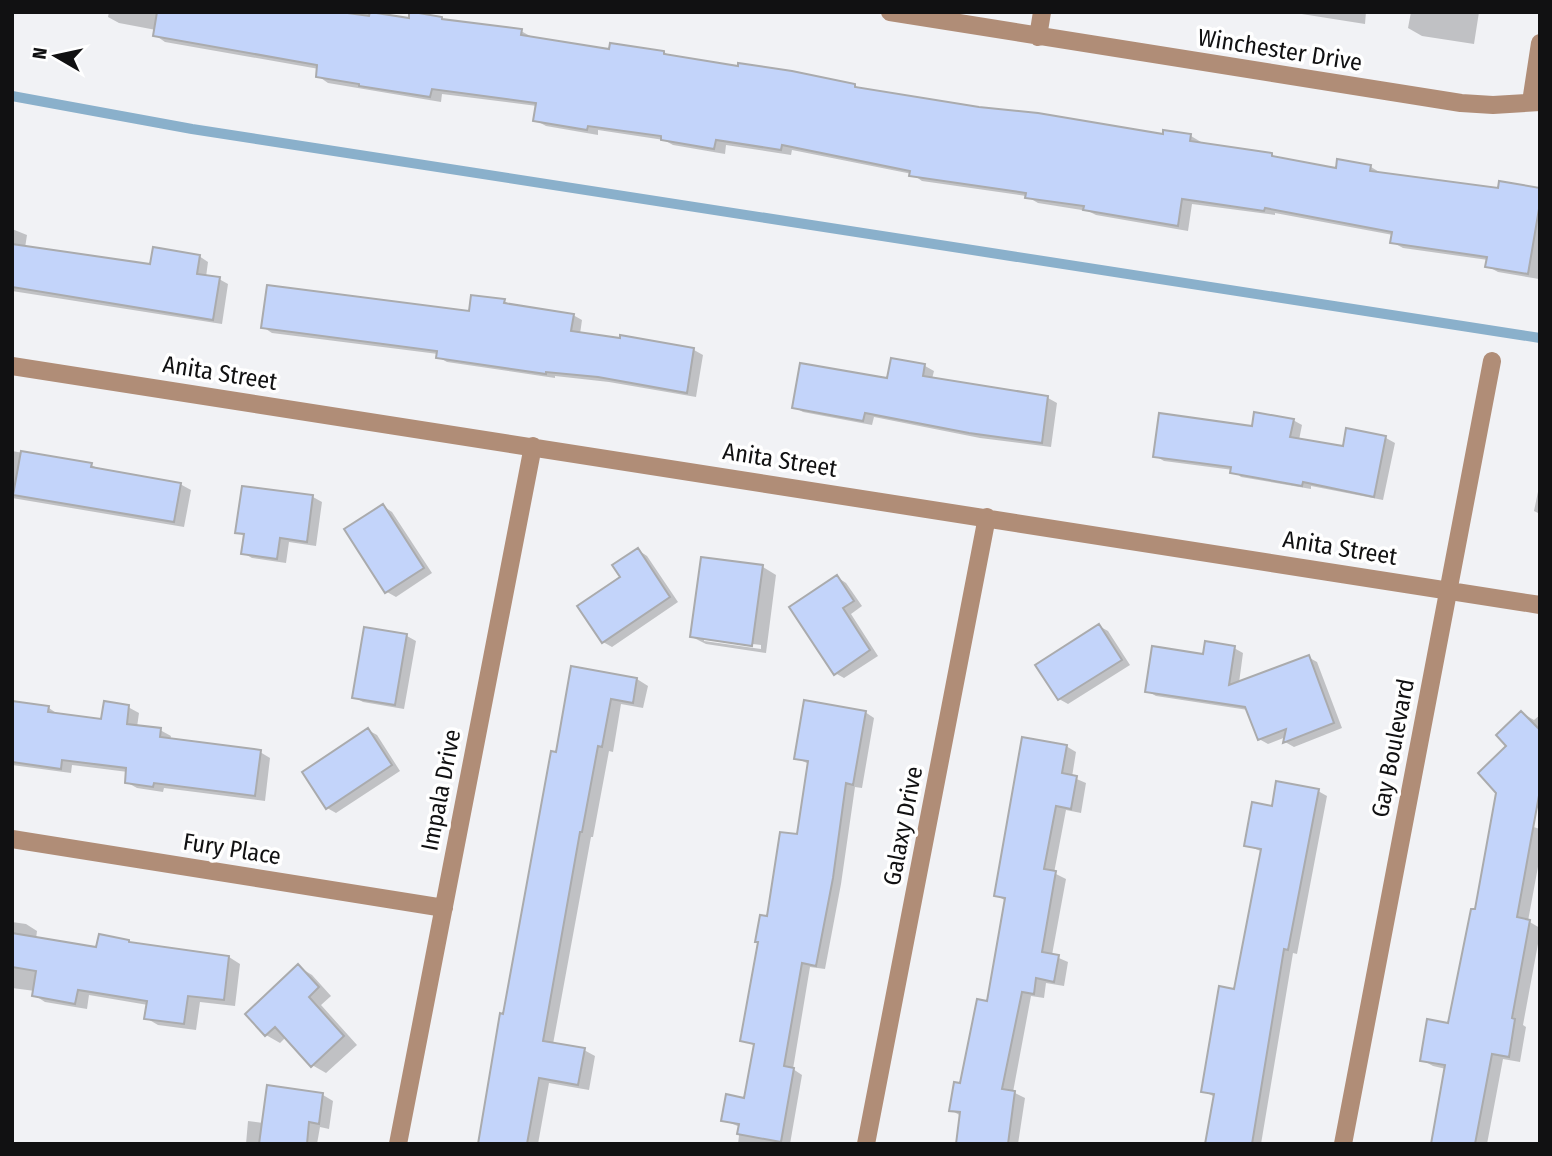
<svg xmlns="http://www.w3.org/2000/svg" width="1552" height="1156" font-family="'Fira Sans Condensed',sans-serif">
  <rect width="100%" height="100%" fill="#f1f2f5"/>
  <path fill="#0003" fill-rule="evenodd" d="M109,12H358L410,20L442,18L447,21L521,31L532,37L611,51L664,52L671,57L854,85L862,90L1164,136H1191L1201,142V144L1272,155L1279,159L1337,170L1371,167L1381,173L1500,190L1540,189L1539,279L1498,272L1487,266L1488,260L1403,248L1392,242L1393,235L1275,213V215L1192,204L1188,231L1096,215L1088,211L1038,203L1026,196L922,181L912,174L792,150L791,155L726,145L725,154L673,145L664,140L598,130V135L546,126L535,120L537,106L442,94L441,102L328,83L318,76L319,69L165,42L155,35L156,30L119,23L108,17Z
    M1289,12H1366L1365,24Z
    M1411,12H1479L1474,44L1422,36L1408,28Z
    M12,229L27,235L25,248L152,266L199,256L208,262L206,277L219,279L228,284L222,324L12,291Z
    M504,301L515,307L573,315L582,320L580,334L621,340L622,337L694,350L703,355L696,397L609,382L555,376V378L447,362L438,357V354L272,333L263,327L470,313Z
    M925,366L934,371L932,379L1048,398L1057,403L1051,447L980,438L874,417L872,425L803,412L794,407L889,380Z
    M1293,420L1302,425L1299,440L1344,448L1386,438L1395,443L1383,500L1311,486V489L1241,477L1233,470L1164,461L1155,456L1253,428Z
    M12,451L91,465L102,470L180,484L191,490L184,527L12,498Z
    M1540,482V514L1534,511Z
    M313,497L322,502L316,546L289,542L286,563L252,558L243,553L245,536L237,532Z
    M383,506L392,512L432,573L396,597L387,592Z
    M638,550L647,556L678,602L612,647L603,642L623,577Z
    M763,567L776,575L766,653L706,644L692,637ZM704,638L761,645V649L704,641Z
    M837,577L846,583L862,606L851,614L878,656L844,678L835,673Z
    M1099,626L1108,631L1130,665L1068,704L1059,699Z
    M365,629L407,636L416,641L404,709L363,702L354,697Z
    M1234,648L1243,653L1239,683L1308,657L1317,662L1342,728L1294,747L1285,742L1286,737L1268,744L1259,739L1248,710L1156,696L1147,691L1204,656Z
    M573,668L637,679L648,686L643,708L621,704L613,752L609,751L593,837H591L553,1044L584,1050L595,1056L589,1090L549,1083L538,1144H479Z
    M12,703L49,708L59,715L103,720L128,707L139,713L137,727L160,730L171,736L170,740L260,752L270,758L265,801L164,788L163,792L137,788L126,782L128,772L72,765L71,773L12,765Z
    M865,712L874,718L862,788L855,787L841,884L825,969L810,967L793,1069L802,1075L790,1144H738L740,1127L723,1120L746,1100L756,1046L742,1040L769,918L799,836L809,764L796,758Z
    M1522,713L1534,720L1540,715V806L1521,823L1540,829V856L1528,921L1540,928V933L1523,1025L1526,1027L1520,1062L1503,1059L1487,1144H1433L1446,1069L1433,1066L1422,1060L1449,1025L1476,911L1509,746Z
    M368,730L377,735L400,771L336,813L327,808Z
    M1066,746L1076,752L1072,777L1086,783L1081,813L1066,810L1054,873L1066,879L1052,955L1068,962L1064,986L1046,983L1044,998L1031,996L1013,1092L1025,1098L1018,1144H957L961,1116L951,1110L988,1003L1006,901L996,895Z
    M1318,791L1327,796L1297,954L1293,953L1261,1144H1207L1215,1097L1203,1091L1235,991L1263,852L1246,845L1273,808Z
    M12,922L26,924L37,931L36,939L98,949L129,941L135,945L229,957L240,964L235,1006L200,1002L196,1030L158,1025L146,1018L148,1005L89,995L87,1009L45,1002L34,995L35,991L12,988Z
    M299,967L312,975L331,996L321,1005L357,1045L326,1073L312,1065L286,1037L280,1043L266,1035Z
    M323,1095L333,1101L329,1129L320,1127L317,1144H246L248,1121L263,1123Z"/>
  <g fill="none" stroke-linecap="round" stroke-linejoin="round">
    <path stroke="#8ab0cb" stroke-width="10" d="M12,96L192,129L1540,338"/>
  </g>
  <path fill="#c3d4fa" stroke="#aaabad" stroke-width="2" d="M157,12H340L369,16L370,12L409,18V12H413L442,17V19L522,29L521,35L609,49L610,43L664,51V54L738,66V63L792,71L855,84V87L979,107L1038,113L1163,134V130L1191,134L1190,141L1272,153V156L1336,168L1337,159L1371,165L1370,171L1498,188L1499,181L1540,188V203L1528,274L1485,267L1487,257L1390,243L1392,232L1265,208L1264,211L1182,199L1178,226L1083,210L1084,206L1025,198L1026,193L909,176L910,171L782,145L781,150L716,140L714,149L661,140V136L588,126L587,130L533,121L536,103L432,89L430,97L359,86V84L316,77L317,65L153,36Z
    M12,244L150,264L153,247L200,255L197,274L220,277L213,320L12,287Z
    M267,285L469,311L471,295L505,299L504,303L574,314L571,331L620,338V335L694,348L687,393L598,377L546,372V374L436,358L437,351L261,328Z
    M891,358L925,364L923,376L1048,396L1042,443L969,433L865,413L863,421L792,408L800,363L887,378Z
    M1254,412L1294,419L1290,437L1343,446L1346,428L1386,436L1374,497L1303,482L1302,486L1230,473L1231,467L1153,457L1159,413L1252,426Z
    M21,451L92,463L91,467L181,483L174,522L13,495Z
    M242,486L313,495L307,542L280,538L277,559L241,554L244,534L235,533Z
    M383,504L424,568L385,593L344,529Z
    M638,548L670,597L602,643L577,606L620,577L612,565Z
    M701,557L763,565L752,646L690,637Z
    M837,575L854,601L843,608L870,650L834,675L789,607Z
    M1099,624L1122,660L1058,700L1035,665Z
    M364,627L407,634L395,705L352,698Z
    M1205,641L1235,646L1229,685L1309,655L1334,723L1283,743L1286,729L1258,740L1245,707L1145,692L1152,646L1203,654Z
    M571,666L637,678L633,703L611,699L602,747L598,746L582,832H580L543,1041L585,1048L578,1085L539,1078L527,1144H478L500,1013L503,1014L551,751L556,752Z
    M804,700L866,711L853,785L846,783L833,878L816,966L802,963L784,1066L794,1068L781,1142L737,1134L739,1124L721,1121L726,1094L744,1098L754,1044L740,1041L758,942H755L760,915L767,916L780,832L797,834L808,761L794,759Z
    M12,701L49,706L48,712L101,719L104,701L129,705L127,724L161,728L160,737L261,750L255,796L154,783L153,787L125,783L126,768L62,760L61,769L12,762Z
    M1521,711L1540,730V790L1517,917L1530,920L1512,1018L1515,1019L1509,1057L1492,1054L1475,1144H1431L1445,1065L1420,1061L1427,1019L1448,1023L1471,909H1475L1496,793L1478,773L1506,746L1496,735Z
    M368,728L392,765L326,809L302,772Z
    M1022,737L1067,745L1062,773L1077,776L1071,809L1056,806L1044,869L1056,871L1042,952L1059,955L1054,982L1036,978L1034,994L1022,992L1002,1089L1015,1091L1008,1144H956L960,1112L949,1111L954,1082L960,1083L977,999L987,1001L1005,898L994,896Z
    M1276,781L1319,789L1288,950L1284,949L1252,1144H1205L1214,1094L1201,1092L1219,986L1234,989L1261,849L1244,846L1252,802L1272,806Z
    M12,933L96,947L99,934L129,940V942L229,956L224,1000L188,996L184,1024L144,1019L147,1001L78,990L75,1004L32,996L36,971L12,967Z
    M298,964L319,987L309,997L344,1036L311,1067L275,1027L265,1036L245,1014Z
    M267,1085L323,1093L319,1124L309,1122L307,1144H259Z"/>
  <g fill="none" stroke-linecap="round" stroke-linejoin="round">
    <path stroke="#b08d77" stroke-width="18" d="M890,12L1461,103L1493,105L1540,102
      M1038,37L1042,12
      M1531,102L1540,43
      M12,366L1540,605
      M12,839L444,908
      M398,1144L533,446
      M866,1144L987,517
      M1343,1144L1492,361"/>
  </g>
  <g text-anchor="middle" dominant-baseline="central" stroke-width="7" stroke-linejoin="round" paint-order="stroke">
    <g font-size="24" fill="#111112" stroke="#fff">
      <text transform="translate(1280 50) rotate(9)">Winchester Drive</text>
      <text transform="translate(220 373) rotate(9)">Anita Street</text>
      <text transform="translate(780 460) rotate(9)">Anita Street</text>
      <text transform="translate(1340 548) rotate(9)">Anita Street</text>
      <text transform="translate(1393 748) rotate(-79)">Gay Boulevard</text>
      <text transform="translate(441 790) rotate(-79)">Impala Drive</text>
      <text transform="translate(903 826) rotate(-79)">Galaxy Drive</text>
      <text transform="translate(232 849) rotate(9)">Fury Place</text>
    </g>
  </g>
  <rect width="1552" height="1156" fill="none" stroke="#111112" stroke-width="28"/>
  <g transform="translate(56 56) rotate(279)" stroke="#ffffff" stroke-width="5" paint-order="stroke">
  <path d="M0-5L12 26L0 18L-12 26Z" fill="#111112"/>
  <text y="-10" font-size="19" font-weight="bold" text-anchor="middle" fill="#111112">N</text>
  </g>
</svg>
